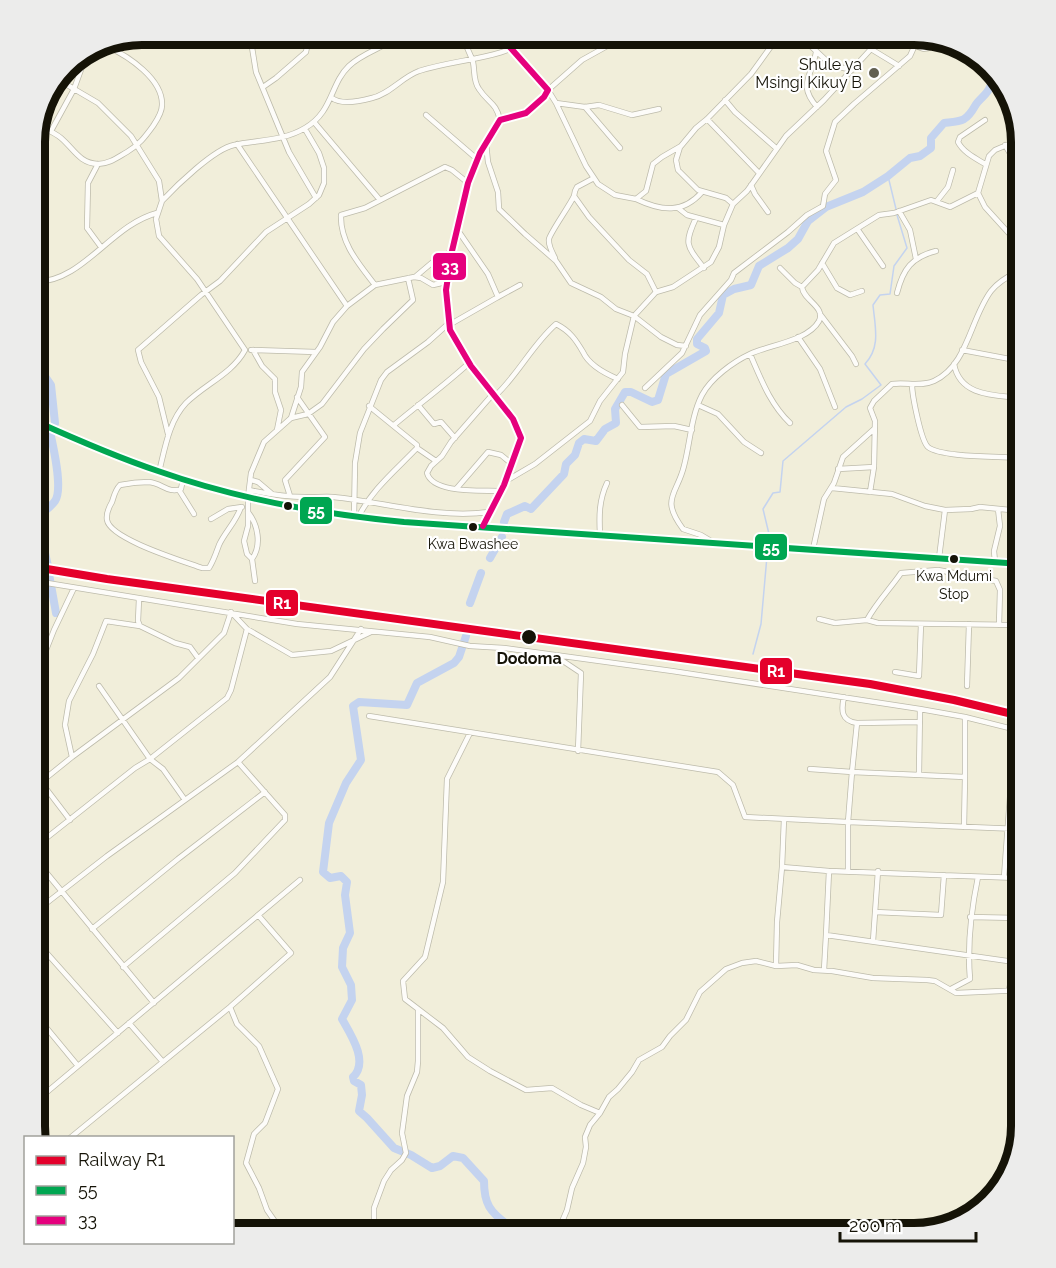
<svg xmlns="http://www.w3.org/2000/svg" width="1056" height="1268" font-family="Raleway,sans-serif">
  <rect width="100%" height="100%" fill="#f1eeda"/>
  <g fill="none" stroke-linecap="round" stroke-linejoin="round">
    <path stroke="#c4d3ef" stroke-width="1.5" d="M888,176L896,209
      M769,534L763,509L773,493L780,492L783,461L846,407L862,399L881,385L865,364C881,347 875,327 873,305L880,295L890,294L894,266L907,248L897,215
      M753,654L761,624L767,556"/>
    <path stroke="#c4d3ef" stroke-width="8" d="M35,362L51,385L55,423
      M504,522L507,514L525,506L531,509L564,474L566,464L575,455L579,443L584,439L596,441L605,429L616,423L615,409L625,392H631L652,402L658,400L666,374L706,351L705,348L697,344V339L719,313L723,295L734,289L751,285L759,266L788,248L798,239L808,221L826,207L863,192L888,176L910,158L920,156L931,148V138L944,123C961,121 966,122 975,106C979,99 987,95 990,87C993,83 992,79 995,74
      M490,558L502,537
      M48,566L38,523C39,512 49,510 55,501C63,489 54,451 51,436
      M49,574L56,613
      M470,603L481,573
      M466,636L459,657L454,663L417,683L407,705L359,702L353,706L361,760L346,783L329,823L323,872L330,878L341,876L347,882L345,895L350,933L343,948L342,967L351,985L352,1000L342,1019C351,1035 369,1062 353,1077L354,1081L361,1085L362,1095L359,1111L367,1118L394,1148L411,1155L432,1168L440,1166L453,1156L463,1158L484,1181C484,1204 490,1212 508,1225"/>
    <g stroke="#bdbbab" stroke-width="6">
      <path id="minor" d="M250,35L256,72L289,152L316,198
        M464,35C464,45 470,52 473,62C475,71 473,81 479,89C488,103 496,102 500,120
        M627,35L582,60L548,90L556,103L586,166L598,184L615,195L636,199L646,191L653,164L662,157L681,146L696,128L707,119L751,74L772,45L786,35
        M799,35L831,65L852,70
        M856,35L871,49L899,66
        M906,35C919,51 925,53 942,41
        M816,52C812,77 797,84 817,107
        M57,79L98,103L131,136L159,181L162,201L156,219L159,236L197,279L245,350C232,374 205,384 186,403C169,421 165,448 159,472
        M263,87L276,78L306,52L307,47L299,35
        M332,98C341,105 361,101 372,98C390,94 402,77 419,71C460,58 502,60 537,35
        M725,100L735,112L776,148
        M556,103L585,107L599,105L632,115L659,109
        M585,107L620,148
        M426,115L477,159
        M707,119L759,173
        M314,122L380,200
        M37,125C45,129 54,132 61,138C74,149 79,163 98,164C109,164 118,157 127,152C139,145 145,137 153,126C157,120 162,113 162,105C163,79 128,56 108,47
        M51,131L74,89L86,56
        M1021,139L995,150L989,156L978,193L985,207L1015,240L1021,255
        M486,143L488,162L498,192L499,209L525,234L556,261L571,283L601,297L616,309L634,316L661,337L677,345L686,346
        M237,144L347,306
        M1005,145L1021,172
        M680,147L676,160L678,170L698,190L726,198L733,204
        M98,164L88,183L87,228L101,247
        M985,164C975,158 963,152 958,142L960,137L985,120
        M594,178L577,187L575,191L574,196L589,217L629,260L647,274L656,292
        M751,185L755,194L768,212
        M636,199C661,211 683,214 702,192
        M162,201C176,186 214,149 234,145C257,140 284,141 305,128C333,112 330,84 349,66C364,52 384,48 400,35
        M937,201L948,187L953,170
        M678,208L687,215L724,225
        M899,211L910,230L916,259
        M696,218C684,244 686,245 704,268
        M858,230L883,266
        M35,242L40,240L43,234L35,217
        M555,258C552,252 548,245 549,239C550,233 570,205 574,196
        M822,263L837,288L850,295L862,291
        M780,268L795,283L802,287
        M415,277L434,261L452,251
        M35,282C83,282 111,225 157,213
        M375,285C359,264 340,243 341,215L365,208L445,167L452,170L468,183
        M897,293C903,269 912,257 936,251
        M498,297L520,285
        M820,314L852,356L856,364
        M449,325L498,297L488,274L459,232
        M798,337L820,369L835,407
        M251,350L316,352
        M253,350L262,366L275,379V392L281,410L277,430
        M962,350L1021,361
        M750,354C761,379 770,404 790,423
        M954,364C960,397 995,395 1021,398
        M912,384C912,395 921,441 928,447C942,458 1002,456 1021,458
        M645,388L682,353L700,315L731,280L734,273L788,232L807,215L823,206L825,194L836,180L826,151L835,122L854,104L910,56L915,45
        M493,394L451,442L442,456L431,466L427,473C433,494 481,490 500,491
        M495,396C518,375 532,345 556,324C570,331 576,340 583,352C589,365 606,374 618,379
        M418,405L434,424L441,422L455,438
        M622,405L640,427L674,426L692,430
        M698,405L718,414L744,442L761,453
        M291,418L308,414L322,404L364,349L383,329L413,300L408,278
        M394,425C419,404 445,385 469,363
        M168,434L159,397L141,362L138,350L201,295L220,281L266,232L309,204L319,195L324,183V168L319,153L305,129
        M417,448L436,461
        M1020,458L1021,445
        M838,469L874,467
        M183,479L181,489C168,494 162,483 149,482C140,482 130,483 120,485C115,490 114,496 112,502C109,507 106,514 107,520C110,539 183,561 202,568H209C214,560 216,553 219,545C225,532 236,522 241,507
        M251,480L258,482L271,493
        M506,481L535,464L590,421L600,401L623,372L625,354L634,316L656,292L673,287L711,262L719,247L724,225L733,204L747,191L786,136L824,100L871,49
        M457,488L488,452L501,455L512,464
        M832,488L892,494L925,506L945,510L971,509L980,507L1021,511
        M179,490L194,514
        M249,490C268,494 286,497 305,497C314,498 323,496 333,497C384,502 437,519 489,512
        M870,492L874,467L875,421L870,408L874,401L892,384C906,382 921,387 934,381C968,365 970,319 991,291C998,282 1010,275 1021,270
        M290,496L285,480L325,437L297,397
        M248,512C258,525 262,545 252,559
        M354,517L355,463L360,433L381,380L387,372L428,342L449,323
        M358,518C371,490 396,470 417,448V445L369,406
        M211,519L228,509L242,507
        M483,526L504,485L521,438L513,419L471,366L450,330L446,290L452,251L468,183L480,153L500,120L526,113L544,97L548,90L499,35
        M600,534C599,516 599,500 607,483
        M711,541L701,535L683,529C660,498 677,495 684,466C690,444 691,416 702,395C711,378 733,362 750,354C769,345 808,341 819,321C826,307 803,300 802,287L818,270L834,243L879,215L894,213L931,200L950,207L978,193
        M813,549L824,499L834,483L843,457L874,429
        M939,558L945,510
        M995,562L994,551L1000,526L998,509
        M35,581L297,624L430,637L470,646L504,648L672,671L920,709L965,717L1021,731
        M255,581L252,559L247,554L244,541L248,526V497L251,473L264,442L291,418L301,387L302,372L320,347L333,322L347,306L375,285L414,277L421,278L433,285L446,282
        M139,599L138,621L140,626L175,643L190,647L198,658
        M819,619L835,623L867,620
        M999,625L1000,590L996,581L938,570L901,573C890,589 876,603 867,620L878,623L1021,625
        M557,657L581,673L578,751
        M895,672L919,676L921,624
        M35,678L54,630L74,588
        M99,686L150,759L227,698L231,690L247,629
        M967,686L969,624
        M844,697C841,710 841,721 857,723
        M369,716L718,772L733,785L745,817L848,822V871
        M965,717V777L852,772L848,822L1021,829
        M470,733L447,779L443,882L425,957L403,981L405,999L443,1028L468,1057L490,1071L526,1090L552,1088L581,1105L600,1113
        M72,757L65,725L69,701L93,654L106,621L140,626
        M810,769L852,772L857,723L920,722
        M35,770L41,782L70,820
        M919,774L920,709
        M41,782L72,757L179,678L224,633L231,612L247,629L292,655L331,651L371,632
        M964,827L965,777
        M35,847L135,768L150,759L163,769L185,800
        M35,859L154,1003
        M782,867L784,819
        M1004,877L1015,730
        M1021,878L829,871L826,935L1021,963
        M35,912L107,856L238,762L330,677L361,629
        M875,912L941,915L944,875
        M970,917L1018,918L1015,962L1009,990
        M92,929L178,859L265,792
        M35,940L118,1033
        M873,941L878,871
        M776,966L777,922L782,867L829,871
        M123,967L235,873L285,820V815L238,762
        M824,970L826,935
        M951,989L970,979C967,944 971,911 978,877
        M230,1007L237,1024L259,1046L278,1089L265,1123L254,1134L246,1163L259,1188L267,1210L283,1233
        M35,1014L78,1066
        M129,1023L163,1062
        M35,1084L43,1095
        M35,1102L300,880
        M70,1138L230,1007L291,953L258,915
        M369,1233L374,1222V1208L384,1181L391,1170L402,1160L406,1153L402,1133L407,1096L417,1072L418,1061V1010
        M561,1233V1224L567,1210L572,1188L583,1163L586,1147L585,1137L590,1125L600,1113L609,1097L618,1089L632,1072L639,1060L662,1047L670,1036L686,1020L700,992L726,969L742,963L756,961L776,966L797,965L814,970L832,971L873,978L927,980L935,981L956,993L1021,990"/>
    </g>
    <g stroke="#b5b7b5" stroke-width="8">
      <path id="highway" d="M35,421C75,439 116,457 158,471C237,499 321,514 404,522L1021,564"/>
    </g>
    <use href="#minor" stroke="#fdfcf9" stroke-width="4.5"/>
    <use href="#highway" stroke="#e8ebef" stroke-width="7"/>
    <g stroke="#fff" stroke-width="10">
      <path id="bus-1" d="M35,421C75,439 116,457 158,471C237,499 321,514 404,522L1021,564"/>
    </g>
    <g stroke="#fff" stroke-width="10">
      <path id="bus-2" d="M483,526L504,485L521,438L513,419L471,366L450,330L446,290L452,251L468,183L480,153L500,120L526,113L544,97L548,90L499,35"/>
    </g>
    <use href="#bus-1" stroke="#00a651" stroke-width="6"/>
    <use href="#bus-2" stroke="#e5007d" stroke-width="6"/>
    <g stroke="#fff" stroke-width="12">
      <path id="rail-1" d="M35,567L107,579L870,684L954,700L1021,716"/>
    </g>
    <use href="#rail-1" stroke="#e4002b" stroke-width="8"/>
  </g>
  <circle fill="#626051" stroke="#fff" stroke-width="2" cx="874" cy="73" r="6"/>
  <g fill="#151307" stroke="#fff" stroke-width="2">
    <circle cx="288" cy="506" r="5"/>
    <circle cx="473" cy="527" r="5"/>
    <circle cx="954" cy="559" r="5"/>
    <circle cx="529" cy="637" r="8"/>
  </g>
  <g text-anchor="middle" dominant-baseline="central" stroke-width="4.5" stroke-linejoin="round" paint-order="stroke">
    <g font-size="14" fill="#151307" stroke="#fff">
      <text x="473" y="544">Kwa Bwashee</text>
      <text x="954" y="576">Kwa Mdumi<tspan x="954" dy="18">Stop</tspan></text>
    </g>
    <g font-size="16" fill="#151307" stroke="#fff" text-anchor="end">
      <text x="862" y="64">Shule ya<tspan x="862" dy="18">Msingi Kikuy B</tspan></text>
    </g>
    <g font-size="16" font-weight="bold" fill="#151307" stroke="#fff">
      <text x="529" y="658">Dodoma</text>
    </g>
  </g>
  <path d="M0 0H1056V1268H0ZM142 45H914A97 97 0 0 1 1011 142V1126A97 97 0 0 1 914 1223H142A97 97 0 0 1 45 1126V142A97 97 0 0 1 142 45Z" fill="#ececeb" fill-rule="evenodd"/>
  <path fill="none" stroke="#151307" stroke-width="8" d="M142 45H914A97 97 0 0 1 1011 142V1126A97 97 0 0 1 914 1223H142A97 97 0 0 1 45 1126V142A97 97 0 0 1 142 45Z"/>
  <g stroke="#fff" stroke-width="2">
    <rect x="432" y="252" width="35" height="29" rx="6" fill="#e5007d"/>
    <rect x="299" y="496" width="34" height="29" rx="6" fill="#00a651"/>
    <rect x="754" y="533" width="34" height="28" rx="6" fill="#00a651"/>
    <rect x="265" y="589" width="34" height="28" rx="6" fill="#e4002b"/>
    <rect x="759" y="657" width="34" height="28" rx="6" fill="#e4002b"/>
  </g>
  <g font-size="16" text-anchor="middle" font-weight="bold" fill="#fff">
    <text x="450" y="273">33</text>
    <text x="316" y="516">55</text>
    <text x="771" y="553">55</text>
    <text x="282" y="609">R1</text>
    <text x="776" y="677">R1</text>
  </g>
  <rect x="24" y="1136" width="210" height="108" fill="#ffffff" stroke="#a1a19c" stroke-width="1.5"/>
  <rect x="36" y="1156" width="30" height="9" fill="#e4002b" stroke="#a1a19c" stroke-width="1.5"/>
  <text x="78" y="1166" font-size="18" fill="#151307">Railway R1</text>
  <rect x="36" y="1186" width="30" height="9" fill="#00a651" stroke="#a1a19c" stroke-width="1.5"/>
  <text x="78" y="1196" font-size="18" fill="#151307">55</text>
  <rect x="36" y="1216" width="30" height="9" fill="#e5007d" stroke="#a1a19c" stroke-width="1.5"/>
  <text x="78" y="1226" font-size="18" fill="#151307">33</text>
  <path d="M840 1232v9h136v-9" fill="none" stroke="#151307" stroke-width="3"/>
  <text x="849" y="1232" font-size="18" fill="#151307" stroke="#ffffff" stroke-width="4.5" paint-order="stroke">200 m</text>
</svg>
